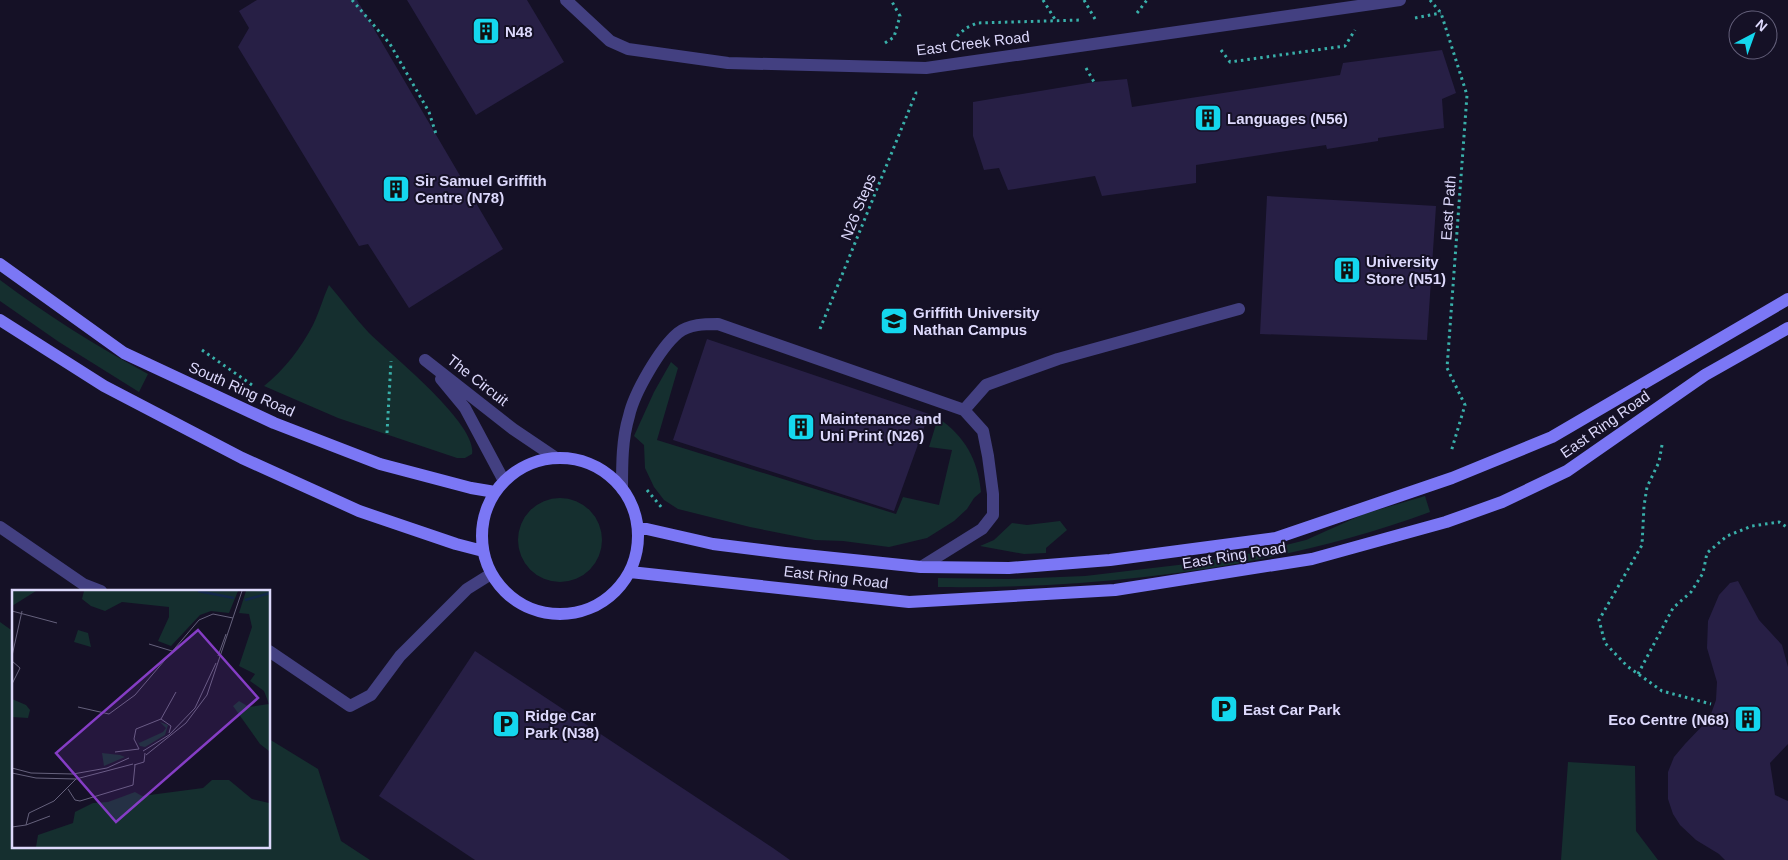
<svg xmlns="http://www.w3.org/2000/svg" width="1788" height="860" font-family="Helvetica,sans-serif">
  <rect width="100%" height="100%" fill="#151126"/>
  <path fill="#152f2f" d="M0,280C47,315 96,346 148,374L139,392L59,342L0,301Z
    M329,285C343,301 355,318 369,333C390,354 478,424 472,454L465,458H457L338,418L264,386C284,370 301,348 313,325C319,313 323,298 329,285Z
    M671,362L678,368L657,440L896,514L903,497L939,505L952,450L929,447L938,418C965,436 978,460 981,492L974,498L967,509L954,521L927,538L889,547L843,541L815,540L750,527L678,509L664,500L654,487L645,468L644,445L634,436L654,392Z
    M1425,496L1430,512C1274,569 1103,589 938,587V578L1008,579L1085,576L1195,563L1258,552L1306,540L1364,514Z
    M518 540a42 42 0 1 1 84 0a42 42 0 1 1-84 0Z
    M1060,521L1067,530L1046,548V553L1024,554L980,546L994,540L1012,523L1027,525Z
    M0,622L14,632V846H269V739L318,769L341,841L370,860H0Z
    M1568,762L1635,766L1636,831L1658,860H1561Z"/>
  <path fill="#271f45" d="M257,0H357L503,249L409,308L368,244L359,246L238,47L249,28L239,11Z
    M407,0H527L564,62L476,115Z
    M1442,50L1456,93L1442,99L1444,128L1378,138V141L1327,149L1326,145L1196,165V183L1102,196L1095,176L1008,190L999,168L984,170L973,136V102L1094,82L1127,79L1132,107L1340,75L1343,63Z
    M1267,196L1436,206L1427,340L1260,334Z
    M707,339L929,414L894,511L673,440Z
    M1738,581L1759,620L1782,645L1788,667V744L1770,763L1775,795L1788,801V860H1725L1719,854L1696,840L1680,825L1673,814L1668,799V772L1674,757L1685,744L1704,724L1711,714L1716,700L1717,682L1707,648L1708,621L1719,595L1730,583Z
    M475,651L773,848L790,860H475L379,796Z"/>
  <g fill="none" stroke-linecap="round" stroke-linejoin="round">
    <path stroke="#39b0aa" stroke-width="3" stroke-dasharray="2.5 4" stroke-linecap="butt" d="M352,0L390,44L429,112L436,134
      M1043,0L1056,21
      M1084,0L1095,19
      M1430,0L1441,13L1467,95L1447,368L1465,405L1451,452
      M1137,13L1147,0
      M1415,18L1441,13
      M957,36L966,28L977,23L1081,20
      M885,43L894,37L900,16L891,0
      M1221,50L1230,62L1345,46L1355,30
      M1086,68L1094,82
      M820,329L916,93H918
      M202,350L252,385
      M387,433L391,361
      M1662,445L1659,462L1647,487L1644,506L1642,545L1599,620L1605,643L1627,666L1662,691L1711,704
      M647,490L662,508
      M1638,674L1673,608L1691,592L1703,573L1707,553L1727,536L1752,526L1779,522L1788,528"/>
    <path stroke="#434081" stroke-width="12" d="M964,410L986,385L1058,359L1239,309
      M622,489C622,464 622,439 629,416C634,393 660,348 678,333C689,324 705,324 718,324L964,410L983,431L988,456L993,494V515L982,529L921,567
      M0,527L83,584L101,591
      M269,651L350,706L371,695L400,656L467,589L491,574"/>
    <path stroke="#434081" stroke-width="12" d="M566,0L610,41L628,49L728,63L926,68L1400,0
      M425,360L513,429L556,458
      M441,379L465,408L504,481"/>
    <path stroke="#7b77f5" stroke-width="12" d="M0,264L124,353L274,423L380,464L471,488L495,492
      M0,320L104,386L242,458L359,511L456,544L483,551
      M482 536a78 78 0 1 1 156 0a78 78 0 1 1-156 0Z
      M638,527L713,544L785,553L921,567L1009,568L1110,560L1276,538L1452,478L1552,437L1788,299
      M630,572L909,602L1115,590L1312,559L1446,522L1502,502L1567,471L1705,375L1788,328"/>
  </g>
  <defs>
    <g id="building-square" transform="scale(1.4375)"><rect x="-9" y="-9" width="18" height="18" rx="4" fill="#14d7ee" stroke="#151126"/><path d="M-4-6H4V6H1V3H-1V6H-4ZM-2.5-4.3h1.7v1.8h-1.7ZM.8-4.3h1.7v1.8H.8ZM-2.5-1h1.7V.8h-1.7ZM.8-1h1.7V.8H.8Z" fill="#111"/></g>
    <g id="university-square" transform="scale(1.4375)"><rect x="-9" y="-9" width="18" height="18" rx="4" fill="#14d7ee" stroke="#151126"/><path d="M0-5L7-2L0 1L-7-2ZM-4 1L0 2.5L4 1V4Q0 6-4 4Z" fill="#111"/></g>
    <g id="parking-square" transform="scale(1.4375)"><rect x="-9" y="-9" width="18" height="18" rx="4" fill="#14d7ee" stroke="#151126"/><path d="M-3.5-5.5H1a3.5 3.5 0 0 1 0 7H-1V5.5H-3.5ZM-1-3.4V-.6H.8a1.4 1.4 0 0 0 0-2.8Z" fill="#111"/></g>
  </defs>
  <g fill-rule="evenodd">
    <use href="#building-square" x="486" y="31"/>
    <use href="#building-square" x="1208" y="118"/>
    <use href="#building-square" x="396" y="189"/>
    <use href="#building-square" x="1347" y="270"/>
    <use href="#university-square" x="894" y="321"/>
    <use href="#building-square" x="801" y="427"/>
    <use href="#parking-square" x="1224" y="709"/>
    <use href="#building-square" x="1748" y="719"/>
    <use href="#parking-square" x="506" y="724"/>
  </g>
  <g text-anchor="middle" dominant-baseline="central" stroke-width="4" stroke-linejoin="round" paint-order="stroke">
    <g font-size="15" font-weight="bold" fill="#ddd9fc" stroke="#151126" text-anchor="start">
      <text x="505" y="31">N48</text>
      <text x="1227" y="118">Languages (N56)</text>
      <text x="415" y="180">Sir Samuel Griffith<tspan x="415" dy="17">Centre (N78)</tspan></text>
      <text x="1366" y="261">University<tspan x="1366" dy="17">Store (N51)</tspan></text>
      <text x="913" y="312">Griffith University<tspan x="913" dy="17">Nathan Campus</tspan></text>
      <text x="820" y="418">Maintenance and<tspan x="820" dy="17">Uni Print (N26)</tspan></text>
      <text x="1243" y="709">East Car Park</text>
      <text x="525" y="715">Ridge Car<tspan x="525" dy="17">Park (N38)</tspan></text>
      <text x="1729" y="719" text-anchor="end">Eco Centre (N68)</text>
    </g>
    <g font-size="15" fill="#ddd9fc" stroke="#151126">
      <text transform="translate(973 43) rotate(-7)">East Creek Road</text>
      <text transform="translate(858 207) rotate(-68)">N26 Steps</text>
      <text transform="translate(1448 208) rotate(-86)">East Path</text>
      <text transform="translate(478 380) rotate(38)">The Circuit</text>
      <text transform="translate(242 389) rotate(24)">South Ring Road</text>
      <text transform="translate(1605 424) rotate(-35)">East Ring Road</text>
      <text transform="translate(1234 555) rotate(-9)">East Ring Road</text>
      <text transform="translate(836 577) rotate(7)">East Ring Road</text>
    </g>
  </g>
  <g transform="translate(12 590)">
    <rect width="258" height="258" fill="#151126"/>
    <path d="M0,1H24L0,16ZM72,1H226L217,23L199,21L188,25L159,56L146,51L157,27V17L110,12L93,21L79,16L70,9ZM234,1H257V161L248,154L221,116L227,111L237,117L257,114L252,101L238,91L243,84L227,76L240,37L237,24L227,23ZM66,40L76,43L79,57L62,52ZM0,109L14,115L18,120L16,128L0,127ZM148,132L156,135L153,145L133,157L128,156L123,146L127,153L151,142L154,138ZM90,163L108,165L113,167L92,176ZM200,190H217L240,209L257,213V257H24L26,245L61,233L63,222L81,213L96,212L123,202L130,206L191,198Z" fill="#152f2f"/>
    <path fill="none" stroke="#122749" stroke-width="2.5" d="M186,1L222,8M233,10L258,3"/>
    <path fill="none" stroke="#65617c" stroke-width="1" d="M0,21L45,33M137,54L160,61M0,66L10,21M206,66L214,44M0,71L8,78L0,94M66,117L97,124L123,105L187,30L201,24L221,28M149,129L164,102M127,159L122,149L124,139L149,129L159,136L157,143M131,161L157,145L183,118L204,73M103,162L127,159M134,165L174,133L195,105L230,1M122,175L132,172L133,163M0,178L19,183L61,184L95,178L117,168M0,183L24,188L64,189L121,174M56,199L63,210L68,211L121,195L123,175M14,235L38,226M0,237L14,235L17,223L42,211L64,189"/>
    <path fill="#853dc5" fill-opacity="0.15" stroke="#853dc5" stroke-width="2.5" d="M186,40L246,108L104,232L44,163Z"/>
    <rect width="258" height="258" fill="none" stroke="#ddd9fc" stroke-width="2.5"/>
  </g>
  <g transform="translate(1753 35) rotate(41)"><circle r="24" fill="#151126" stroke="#65617c"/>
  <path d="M0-4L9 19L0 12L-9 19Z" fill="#14d7ee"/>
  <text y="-8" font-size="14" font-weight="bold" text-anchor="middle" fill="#ddd9fc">N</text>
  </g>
</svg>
